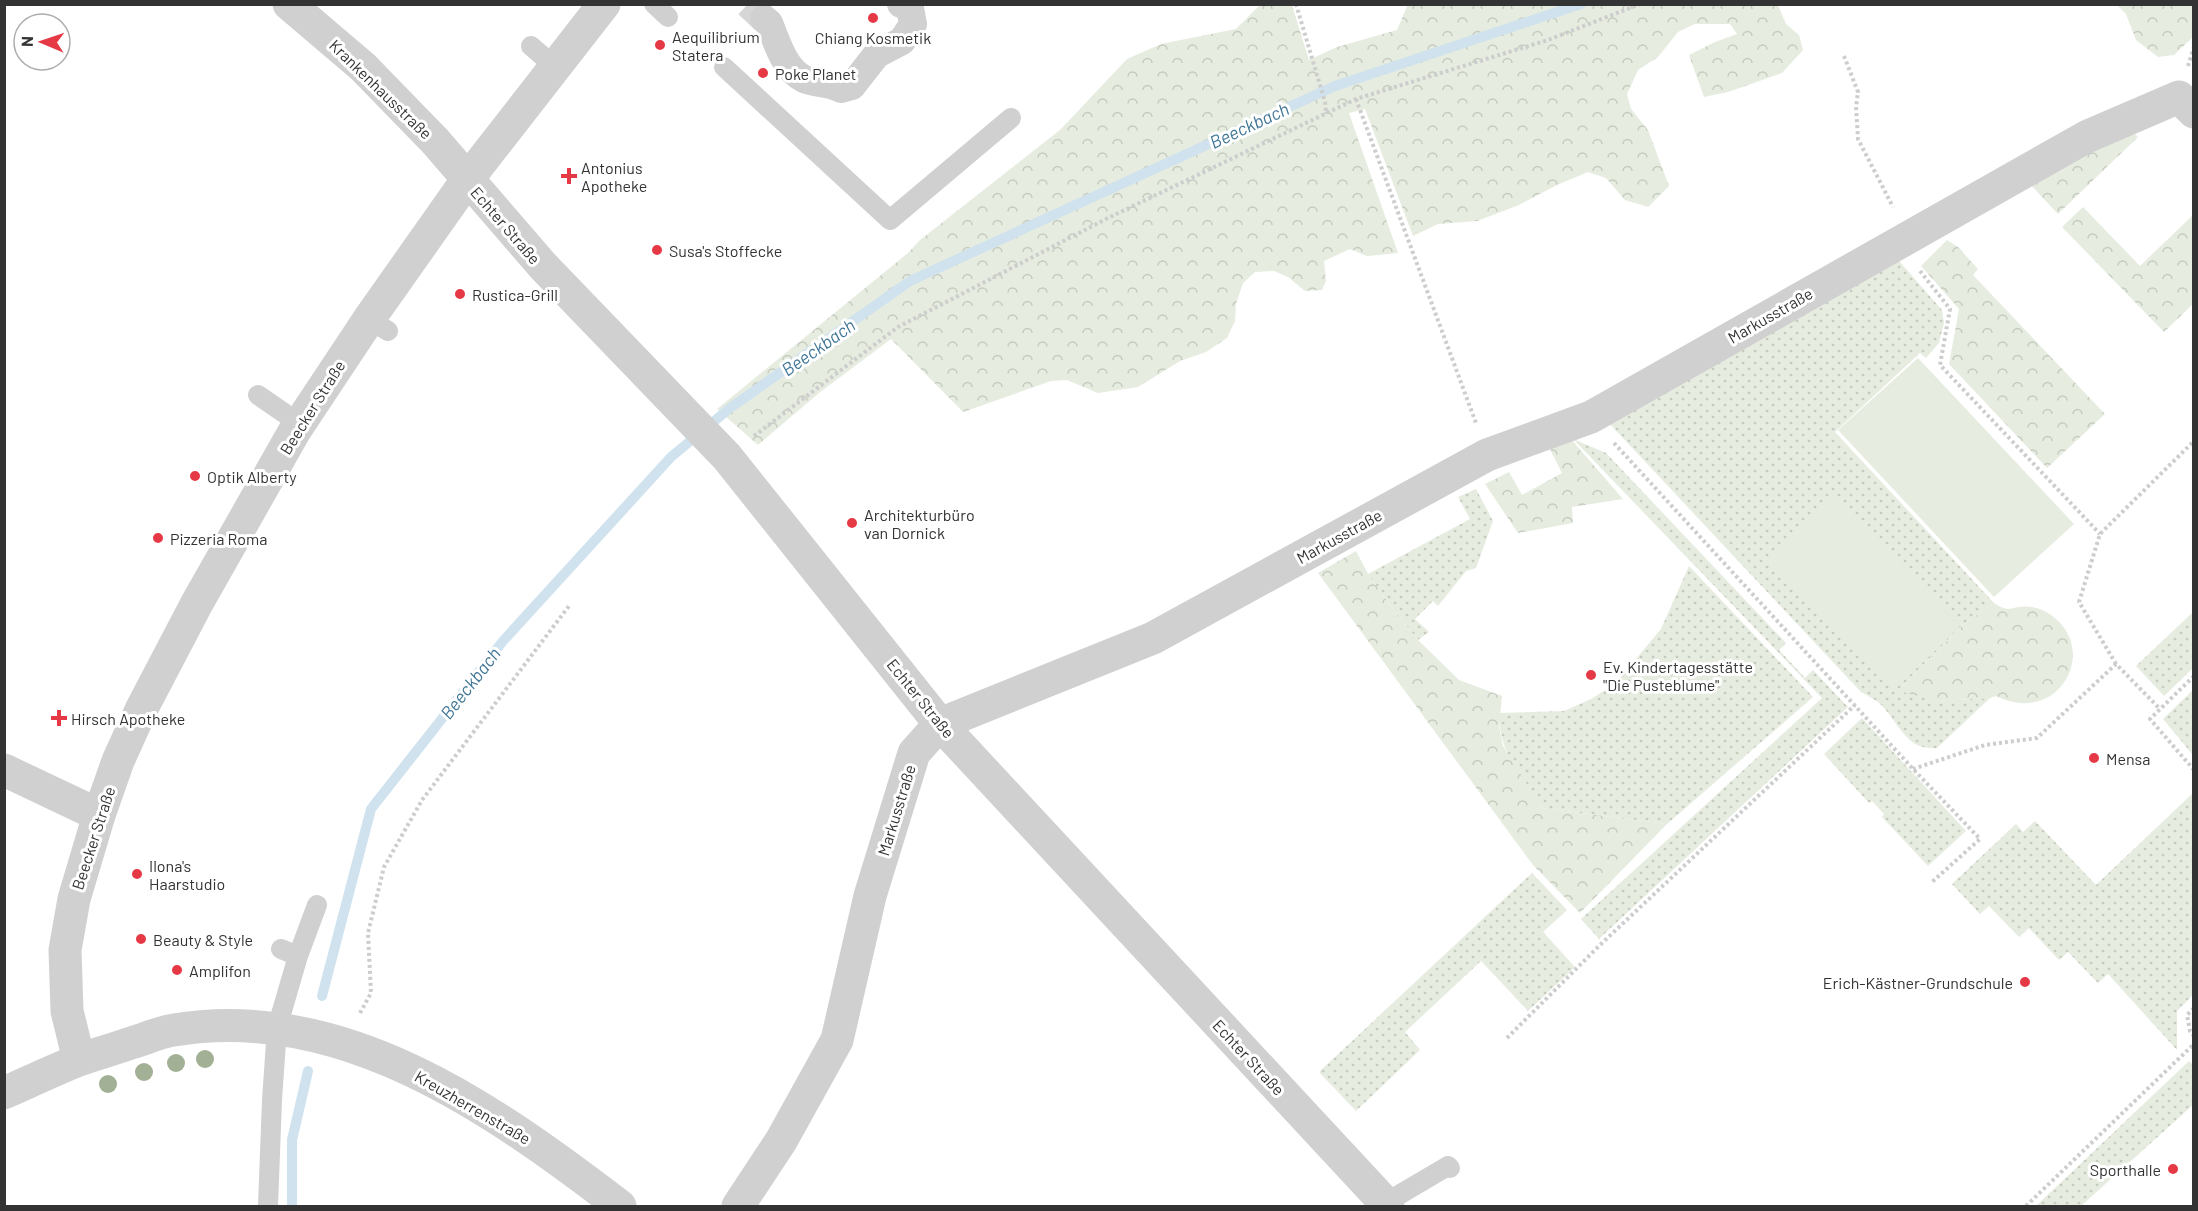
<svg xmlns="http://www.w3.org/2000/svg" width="2198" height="1211" font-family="Barlow,sans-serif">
  <defs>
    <pattern id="green-dots" width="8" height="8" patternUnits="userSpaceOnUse" patternTransform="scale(1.5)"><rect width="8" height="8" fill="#e6ecdf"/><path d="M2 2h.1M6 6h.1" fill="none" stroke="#c6cbc0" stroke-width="1.8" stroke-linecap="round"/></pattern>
    <pattern id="forest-crowns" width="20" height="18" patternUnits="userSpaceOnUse" patternTransform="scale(1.5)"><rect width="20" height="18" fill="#e6ecdf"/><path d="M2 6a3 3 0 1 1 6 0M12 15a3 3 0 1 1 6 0" fill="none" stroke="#c6cbc0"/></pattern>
  </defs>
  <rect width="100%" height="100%" fill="#fff"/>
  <path fill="url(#green-dots)" d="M1899,261L1942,310L1944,323L1939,343L1926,358L1920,353L1835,432L1994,603L1964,624L1899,690L1938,701L1990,698L1937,748C1904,751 1899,720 1878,702C1873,698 1866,695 1861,692L1607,421Z
    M1573,439L1606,453L1786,643L1779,650L1805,678L1813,670L1848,707L1599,939L1581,919L1822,698Z
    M1476,489L1493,521L1476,568L1466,571L1438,606L1433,601L1415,619L1429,632L1418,640L1393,609L1368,574L1470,519L1458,497Z
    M1689,566L1813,697L1667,824L1542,808C1522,779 1498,750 1499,713L1564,711L1591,699L1615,684L1661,629Z
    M2193,612V668L2164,696L2136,666Z
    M2193,690V755L2163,719Z
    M1862,718L1966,831L1928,866L1882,817L1884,814L1872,801L1869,803L1824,754Z
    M2193,793V995L2177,1011V1050L2108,974L2098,983L2068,952L2059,960L2029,928L2019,937L1989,906L1980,914L1952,884L2016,824L2023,832L2035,821L2096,885Z
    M1532,873L1567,910L1543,932L1575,967L1528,1011L1481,961L1405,1032L1420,1050L1356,1111L1319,1072Z
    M2189,1061L2193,1065V1105L2081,1206H2036Z"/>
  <path fill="url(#forest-crowns)" d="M1260,5H1292L1309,60L1337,47L1397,30L1408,4L1778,5L1786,24L1799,35L1803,50L1782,73L1728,92L1704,97L1689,55L1715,42L1737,34L1730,24H1695L1678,32L1658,57L1638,70L1627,94L1631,109L1648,130L1669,186L1648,207L1625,200L1606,178L1588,172L1557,185L1519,205L1477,221L1438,224L1413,236L1365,109L1349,113L1398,253L1367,256L1350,249L1324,261L1326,281L1322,290L1305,291L1288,277L1274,271L1255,272L1243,283L1236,304L1235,321L1227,338L1206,352L1180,361L1138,387L1098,393L1067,380L1051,381L963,412L891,339L819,393L758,445L717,409L908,253L920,240L1060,130L1127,59L1161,44L1236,29Z
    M2117,5H2193L2192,38L2174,55L2158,57L2136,40L2126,14Z
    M2125,125L2138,137L2058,214L2029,183Z
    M2083,207L2140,266L2193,215V304L2164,332L2062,227Z
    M1947,240L1958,247L1978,269L1973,275L2105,414L2047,468L1949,364L1959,309L1921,266Z
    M1570,438L1623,499L1572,507L1573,523L1518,533L1485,484L1509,472L1522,495L1562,473L1550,449Z
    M1356,551L1368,574L1393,609L1418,640L1459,680L1502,696L1499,726L1503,746L1542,808L1667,824L1580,913L1533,865L1318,573Z
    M1994,603C1997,605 2002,608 2007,609C2011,609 2016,607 2020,607C2031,605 2043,609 2051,615C2100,649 2060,727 1996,696L1990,698L1938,701L1898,691L1964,624Z"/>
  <path fill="#e6ecdf" d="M1918,358L2074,524L1994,597L1838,430Z
    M1834,495L1960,627L1893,691L1767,560Z"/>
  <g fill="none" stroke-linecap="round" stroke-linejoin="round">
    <path stroke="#cfe2ee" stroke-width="10" d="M322,996L371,809L503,641L671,457L730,408L910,281L1335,86L1581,4
      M292,1206V1140L308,1071"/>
    <path stroke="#d6d6d6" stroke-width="28" stroke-dasharray="28 14" stroke-linecap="butt" d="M748,4L764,19"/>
    <path stroke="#cdcdcd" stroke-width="4" stroke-dasharray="3 3" stroke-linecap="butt" d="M1296,4L1325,102L1326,113
      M1844,56L1858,92L1856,107L1858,139L1893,207
      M2188,66L2194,47
      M1356,99L1476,423
      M1920,271L1950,309L1940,365L2100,534
      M754,436L898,327L1108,218L1356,99L1548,40L1640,4
      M1614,443L1913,769L1980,839L1931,883
      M2116,664L2079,602L2100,534L2194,441
      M2194,676L2150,719L2194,770
      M1913,769L1985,745L2037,738L2116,664L2160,709
      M2194,1008L2187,1015L2190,1031L2194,1036
      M360,1013L371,993L368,933L384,867L422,800L569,606
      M1507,1038L1600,945L1855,705
      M2026,1206L2194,1044"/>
    <path stroke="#d0d0d0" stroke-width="20" d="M654,4L668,17
      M531,46L554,66
      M724,67L890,220L1011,118
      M369,319L388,331
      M258,395L300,424
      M281,949L298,956
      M1385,1203L1448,1166L1450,1168
      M268,1206L272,1100L277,1028L298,956L317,905"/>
    <path stroke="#d0d0d0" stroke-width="28" d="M764,19L769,23C777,42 784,69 804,79C815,84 828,82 841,89L852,86L877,54L902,41L913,24L910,8L901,4"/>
    <path stroke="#d0d0d0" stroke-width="33" d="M289,4L363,67L435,141L543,266L727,457L940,724L1388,1206
      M4,770L99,815
      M738,1206L781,1141L837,1040L870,896L914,753L940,724L1153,638L1487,455L1591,417L2086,137L2179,97L2194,112"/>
    <path stroke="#d0d0d0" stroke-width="33" d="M79,1060L67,1011L65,950L74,899L99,815L118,761L141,710L197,603L294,432L369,319L467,180L604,4
      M4,1093C29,1082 54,1070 79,1060C96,1054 114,1049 131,1043C145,1039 160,1032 174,1030C343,1002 493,1109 620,1206"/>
  </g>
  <g fill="#a2b095">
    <circle cx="205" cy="1059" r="9"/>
    <circle cx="176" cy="1063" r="9"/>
    <circle cx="144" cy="1072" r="9"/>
    <circle cx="108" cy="1084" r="9"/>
  </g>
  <g fill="#e63946" stroke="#fff" stroke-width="2">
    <circle cx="873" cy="18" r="6"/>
    <circle cx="660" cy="45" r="6"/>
    <circle cx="763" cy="73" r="6"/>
    <path d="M566 167h6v6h6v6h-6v6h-6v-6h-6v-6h6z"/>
    <circle cx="657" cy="250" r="6"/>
    <circle cx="460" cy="294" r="6"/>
    <circle cx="195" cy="476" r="6"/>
    <circle cx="852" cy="523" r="6"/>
    <circle cx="158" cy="538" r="6"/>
    <circle cx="1591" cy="675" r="6"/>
    <path d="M56 709h6v6h6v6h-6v6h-6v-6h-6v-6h6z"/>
    <circle cx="2094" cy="758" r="6"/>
    <circle cx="137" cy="874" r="6"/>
    <circle cx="141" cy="939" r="6"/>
    <circle cx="177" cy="970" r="6"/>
    <circle cx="2025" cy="982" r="6"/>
    <circle cx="2173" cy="1169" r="6"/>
  </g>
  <g text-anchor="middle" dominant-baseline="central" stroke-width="6" stroke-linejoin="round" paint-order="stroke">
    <g font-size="16" fill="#333" stroke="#fff" text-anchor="start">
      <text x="672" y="36">Aequilibrium<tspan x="672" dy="18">Statera</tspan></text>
      <text x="873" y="37" text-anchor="middle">Chiang Kosmetik</text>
      <text x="775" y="73">Poke Planet</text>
      <text x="581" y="167">Antonius<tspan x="581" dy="18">Apotheke</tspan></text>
      <text x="669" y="250">Susa's Stoffecke</text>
      <text x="472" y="294">Rustica-Grill</text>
      <text x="207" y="476">Optik Alberty</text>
      <text x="864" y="514">Architekturbüro<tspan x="864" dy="18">van Dornick</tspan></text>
      <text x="170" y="538">Pizzeria Roma</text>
      <text x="1603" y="666">Ev. Kindertagesstätte<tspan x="1603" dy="18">"Die Pusteblume"</tspan></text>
      <text x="71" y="718">Hirsch Apotheke</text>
      <text x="2106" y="758">Mensa</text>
      <text x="149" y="865">Ilona's<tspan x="149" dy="18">Haarstudio</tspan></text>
      <text x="153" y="939">Beauty &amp; Style</text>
      <text x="189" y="970">Amplifon</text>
      <text x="2013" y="982" text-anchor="end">Erich-Kästner-Grundschule</text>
      <text x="2161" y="1169" text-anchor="end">Sporthalle</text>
    </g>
    <g font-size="16" fill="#333" stroke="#fff">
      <text transform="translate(381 89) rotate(44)">Krankenhausstraße</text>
      <text transform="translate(506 225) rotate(49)">Echter Straße</text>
      <text transform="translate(1770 315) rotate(-30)">Markusstraße</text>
      <text transform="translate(312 407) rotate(-58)">Beecker Straße</text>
      <text transform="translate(1339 536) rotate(-29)">Markusstraße</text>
      <text transform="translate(921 698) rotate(51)">Echter Straße</text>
      <text transform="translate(896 810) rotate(-73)">Markusstraße</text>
      <text transform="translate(93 838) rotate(-72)">Beecker Straße</text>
      <text transform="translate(1249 1057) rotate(47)">Echter Straße</text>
      <text transform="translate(473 1107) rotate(30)">Kreuzherrenstraße</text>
    </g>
    <g font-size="18" font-style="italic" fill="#3f7597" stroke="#fff">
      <text transform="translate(1249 125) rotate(-25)">Beeckbach</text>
      <text transform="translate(818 347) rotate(-35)">Beeckbach</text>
      <text transform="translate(470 683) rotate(-52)">Beeckbach</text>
    </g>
  </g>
  <rect width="2198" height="1211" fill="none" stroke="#333333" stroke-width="12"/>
  <g transform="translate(42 42) rotate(272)"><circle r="28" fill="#ffffff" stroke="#adadad" stroke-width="1.5"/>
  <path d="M0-4.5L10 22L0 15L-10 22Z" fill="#e63946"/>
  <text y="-9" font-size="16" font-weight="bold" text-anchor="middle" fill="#333333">N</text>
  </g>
</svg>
